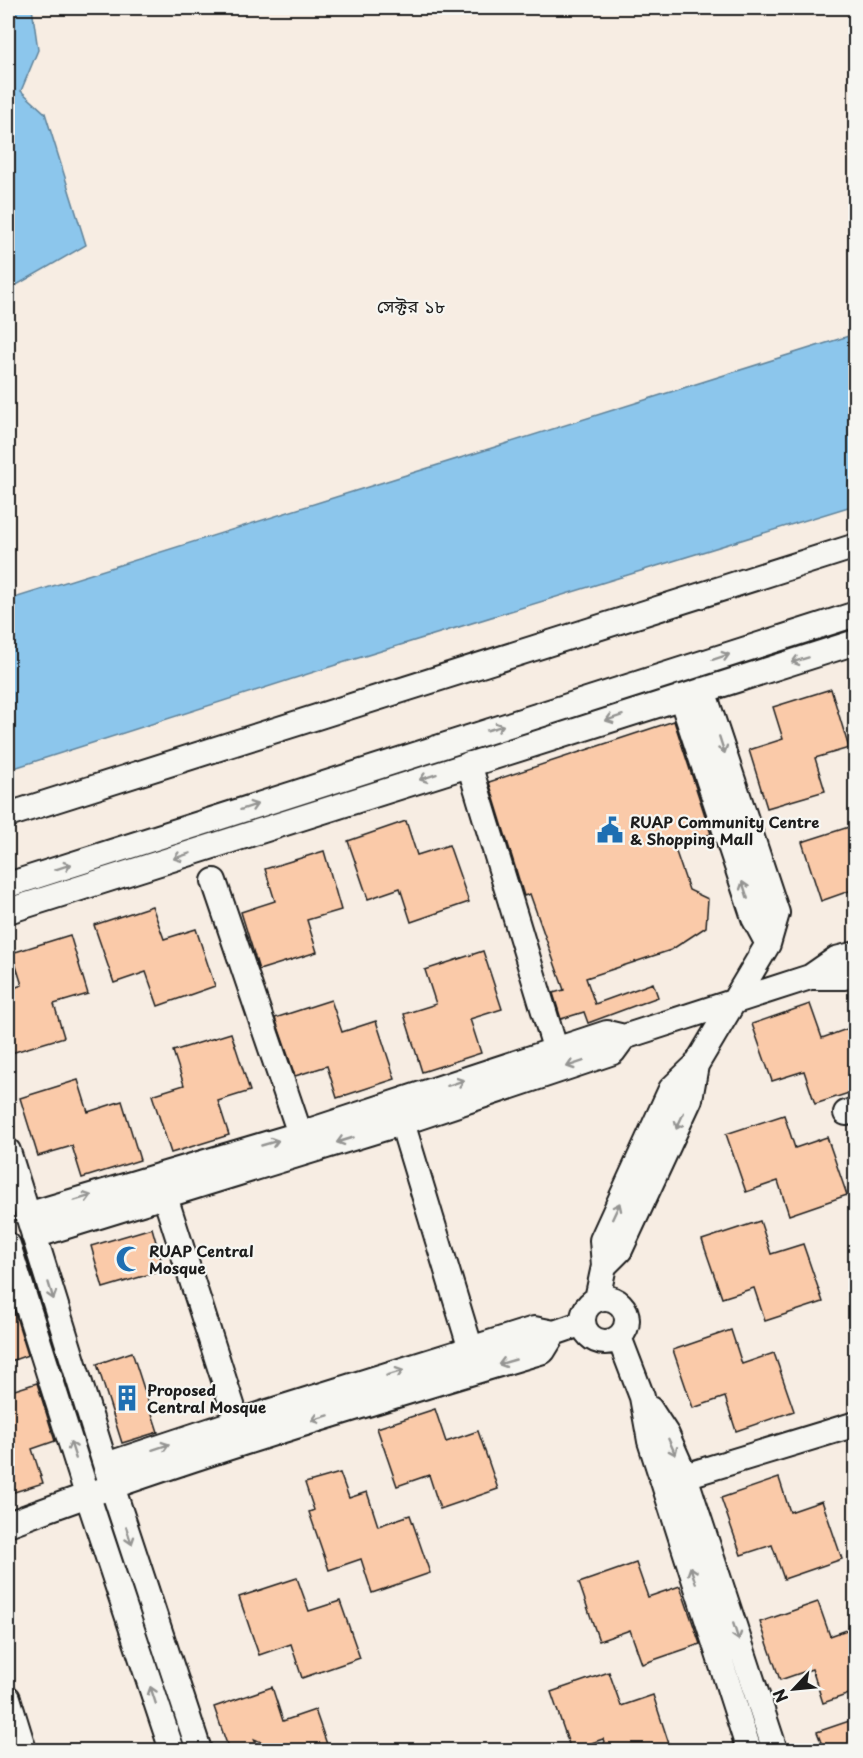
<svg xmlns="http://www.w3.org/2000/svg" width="863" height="1758" font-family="'Playpen Sans','Noto Sans Bengali',sans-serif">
  <rect width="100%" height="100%" fill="#f7ede3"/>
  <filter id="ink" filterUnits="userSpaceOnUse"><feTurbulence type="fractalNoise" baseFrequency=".0167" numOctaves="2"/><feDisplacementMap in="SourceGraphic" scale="12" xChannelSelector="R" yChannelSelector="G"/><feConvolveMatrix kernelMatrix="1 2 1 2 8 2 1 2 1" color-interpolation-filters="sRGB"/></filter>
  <g filter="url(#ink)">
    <path fill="#8cc6ec" stroke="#5f8299" stroke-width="1.5" d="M8,8H32L38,50L21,91L45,113L86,245L8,290Z
      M855,334V505L342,663L8,770V600Z"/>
    <path fill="#facaa9" stroke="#1c1c1c" stroke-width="1.5" d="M831,689L849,748L815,758L825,791L767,808L749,750L783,739L773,707Z
      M674,721L711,834L674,846L689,890L708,899L706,927L671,950L586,978L595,1004L653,983L658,997L588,1023L584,1012L561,1019L553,993L564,990L530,894L524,896L489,782Z
      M406,821L417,855L449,845L469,902L411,922L400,888L368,899L348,841Z
      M855,825V889L821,901L802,842Z
      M324,851L341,910L307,920L317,952L259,970L241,912L275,901L265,869Z
      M152,906L164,939L196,929L215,986L158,1006L146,972L114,983L94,925Z
      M70,935L88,994L54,1004L64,1037L8,1054V990L22,985L12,953Z
      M483,951L502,1009L470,1019L481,1053L422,1072L404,1014L436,1004L425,970Z
      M331,1000L342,1032L376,1021L395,1079L337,1098L327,1066L295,1076L275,1018Z
      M810,1004L822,1038L855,1026V1091L815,1104L804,1071L772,1081L752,1024Z
      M231,1033L250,1091L218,1101L229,1135L171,1153L152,1095L184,1085L173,1051Z
      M78,1080L88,1112L122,1101L140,1160L82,1178L72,1146L38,1156L20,1098Z
      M784,1115L795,1148L827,1137L847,1195L789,1215L778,1181L746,1192L726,1134Z
      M760,1221L771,1254L803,1244L823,1302L765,1321L754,1288L722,1298L702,1240Z
      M152,1228L164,1270L103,1288L91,1246Z
      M8,1291L28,1355L8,1362Z
      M731,1330L742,1364L774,1353L794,1411L736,1431L725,1397L693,1408L673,1350Z
      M132,1352L158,1432L122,1443L97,1364Z
      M37,1383L55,1441L32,1449L43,1483L8,1494V1392Z
      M435,1409L446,1442L478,1431L498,1489L440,1509L429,1475L397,1486L377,1428Z
      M340,1473L349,1498L367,1492L378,1526L410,1515L430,1573L372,1593L361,1559L329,1570L309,1512L314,1510L305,1483Z
      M779,1478L790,1512L822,1501L842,1559L784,1579L772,1545L741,1555L721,1498Z
      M636,1563L648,1597L680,1586L700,1644L642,1664L630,1630L599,1641L579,1583Z
      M297,1578L309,1611L340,1601L360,1658L302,1678L291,1644L259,1655L239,1597Z
      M818,1602L830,1636L855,1627V1692L823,1703L812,1669L780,1680L760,1622Z
      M609,1672L621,1706L653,1695L671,1750H607L603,1739L571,1750L551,1692Z
      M272,1687L283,1721L315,1710L329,1750H279L254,1739L258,1750H229L214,1707Z
      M855,1719V1750H824L817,1732Z"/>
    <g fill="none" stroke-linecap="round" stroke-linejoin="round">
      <g stroke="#1c1c1c" stroke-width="28">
        <path id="minor" d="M681,697L754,918L768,944
          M469,764L556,1051
          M8,815L856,546
          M214,881L300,1134
          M8,885L856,614
          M8,911L856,642
          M810,977H845L856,974
          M398,1109L475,1363
          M846,1113L856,1110
          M8,1151L110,1480L199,1750
          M160,1181L242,1436
          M27,1215L300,1134L607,1033L624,1037L810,977L836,959L856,954
          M34,1236L401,1123L613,1052L624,1037
          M8,1245L87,1494L172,1750
          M604,1266L620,1250L690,1099L696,1065
          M583 1320a22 22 0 1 1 44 0a22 22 0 1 1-44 0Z
          M597,1299L604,1266L602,1240L671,1089L696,1065L768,944L777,913L703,690
          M619,1337L642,1397L650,1441L749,1750
          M650,1409L667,1435L685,1476L775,1750
          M106,1465L239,1421L534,1329L554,1333L583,1323
          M685,1476L856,1424
          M8,1524C184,1458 363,1405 543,1351L554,1333
          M8,1698L24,1750"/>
      </g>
      <use href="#minor" stroke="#f6f6f2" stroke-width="24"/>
    </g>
    <defs><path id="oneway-shaft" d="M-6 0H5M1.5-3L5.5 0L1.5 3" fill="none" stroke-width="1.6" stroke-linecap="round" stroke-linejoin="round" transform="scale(1.5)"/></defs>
    <g stroke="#949492">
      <use href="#oneway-shaft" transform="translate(721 657) rotate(-18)"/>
      <use href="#oneway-shaft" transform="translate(800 660) rotate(163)"/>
      <use href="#oneway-shaft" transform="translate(614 718) rotate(162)"/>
      <use href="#oneway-shaft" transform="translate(495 728) rotate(-17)"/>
      <use href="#oneway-shaft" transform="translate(722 745) rotate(72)"/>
      <use href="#oneway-shaft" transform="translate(428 777) rotate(162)"/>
      <use href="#oneway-shaft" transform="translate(249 807) rotate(-18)"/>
      <use href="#oneway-shaft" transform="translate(182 856) rotate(162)"/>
      <use href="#oneway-shaft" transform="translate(63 867) rotate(-18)"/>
      <use href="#oneway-shaft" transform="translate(745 890) rotate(-108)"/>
      <use href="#oneway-shaft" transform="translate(575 1064) rotate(161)"/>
      <use href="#oneway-shaft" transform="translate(456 1083) rotate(-18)"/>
      <use href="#oneway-shaft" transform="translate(680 1121) rotate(115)"/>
      <use href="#oneway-shaft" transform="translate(345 1140) rotate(163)"/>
      <use href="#oneway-shaft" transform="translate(270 1143) rotate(-16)"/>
      <use href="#oneway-shaft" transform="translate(83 1198) rotate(-17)"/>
      <use href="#oneway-shaft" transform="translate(616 1211) rotate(-65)"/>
      <use href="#oneway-shaft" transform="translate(51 1291) rotate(73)"/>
      <use href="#oneway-shaft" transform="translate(507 1362) rotate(164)"/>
      <use href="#oneway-shaft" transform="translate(395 1373) rotate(-17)"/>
      <use href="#oneway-shaft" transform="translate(320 1418) rotate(163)"/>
      <use href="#oneway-shaft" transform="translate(161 1447) rotate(-18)"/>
      <use href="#oneway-shaft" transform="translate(672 1447) rotate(66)"/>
      <use href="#oneway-shaft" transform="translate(73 1450) rotate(-108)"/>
      <use href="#oneway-shaft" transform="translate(129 1536) rotate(72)"/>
      <use href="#oneway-shaft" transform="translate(693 1575) rotate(-108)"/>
      <use href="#oneway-shaft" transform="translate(736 1632) rotate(72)"/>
      <use href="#oneway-shaft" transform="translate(153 1695) rotate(-108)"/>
    </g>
  </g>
  <defs>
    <g id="civic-bare" transform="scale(2.07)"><path d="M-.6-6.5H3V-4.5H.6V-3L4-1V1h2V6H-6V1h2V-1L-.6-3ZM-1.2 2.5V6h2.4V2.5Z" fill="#1f6fb2" stroke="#f6f6f2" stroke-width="2.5" paint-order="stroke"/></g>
    <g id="mosque-bare" transform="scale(2.07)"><path d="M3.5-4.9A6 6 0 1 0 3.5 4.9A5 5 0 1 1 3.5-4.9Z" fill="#1f6fb2" stroke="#f6f6f2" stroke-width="2.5" paint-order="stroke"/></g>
    <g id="building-bare" transform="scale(2.07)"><path d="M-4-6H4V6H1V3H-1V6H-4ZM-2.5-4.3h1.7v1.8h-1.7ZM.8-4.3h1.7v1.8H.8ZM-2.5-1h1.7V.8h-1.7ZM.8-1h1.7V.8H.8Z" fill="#1f6fb2" stroke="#f6f6f2" stroke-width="2.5" paint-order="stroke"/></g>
  </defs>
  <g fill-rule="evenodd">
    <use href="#civic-bare" x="610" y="830"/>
    <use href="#mosque-bare" x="129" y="1259"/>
    <use href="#building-bare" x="127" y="1398"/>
  </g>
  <g text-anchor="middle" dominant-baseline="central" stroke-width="4.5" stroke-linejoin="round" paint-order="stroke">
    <g font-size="15" font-weight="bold" fill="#1c1c1c" stroke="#f6f6f2" text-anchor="start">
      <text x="630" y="821">RUAP Community Centre<tspan x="630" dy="17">&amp; Shopping Mall</tspan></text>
      <text x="149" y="1250">RUAP Central<tspan x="149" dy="17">Mosque</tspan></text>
      <text x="147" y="1389">Proposed<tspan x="147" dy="17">Central Mosque</tspan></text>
    </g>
    <g font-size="18" fill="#1c1c1c" stroke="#f6f6f2">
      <text x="411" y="305">সেক্টর ১৮</text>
    </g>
  </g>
  <rect width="863" height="1758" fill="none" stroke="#f6f6f2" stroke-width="30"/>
  <rect x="15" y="15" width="833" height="1728" fill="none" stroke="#1c1c1c" stroke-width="2" filter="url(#ink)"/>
  <g transform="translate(794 1689) rotate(244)" stroke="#f6f6f2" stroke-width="4.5" paint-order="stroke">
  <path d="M0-4.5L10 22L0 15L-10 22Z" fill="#1c1c1c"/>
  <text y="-9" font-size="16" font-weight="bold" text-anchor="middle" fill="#1c1c1c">N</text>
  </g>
</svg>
